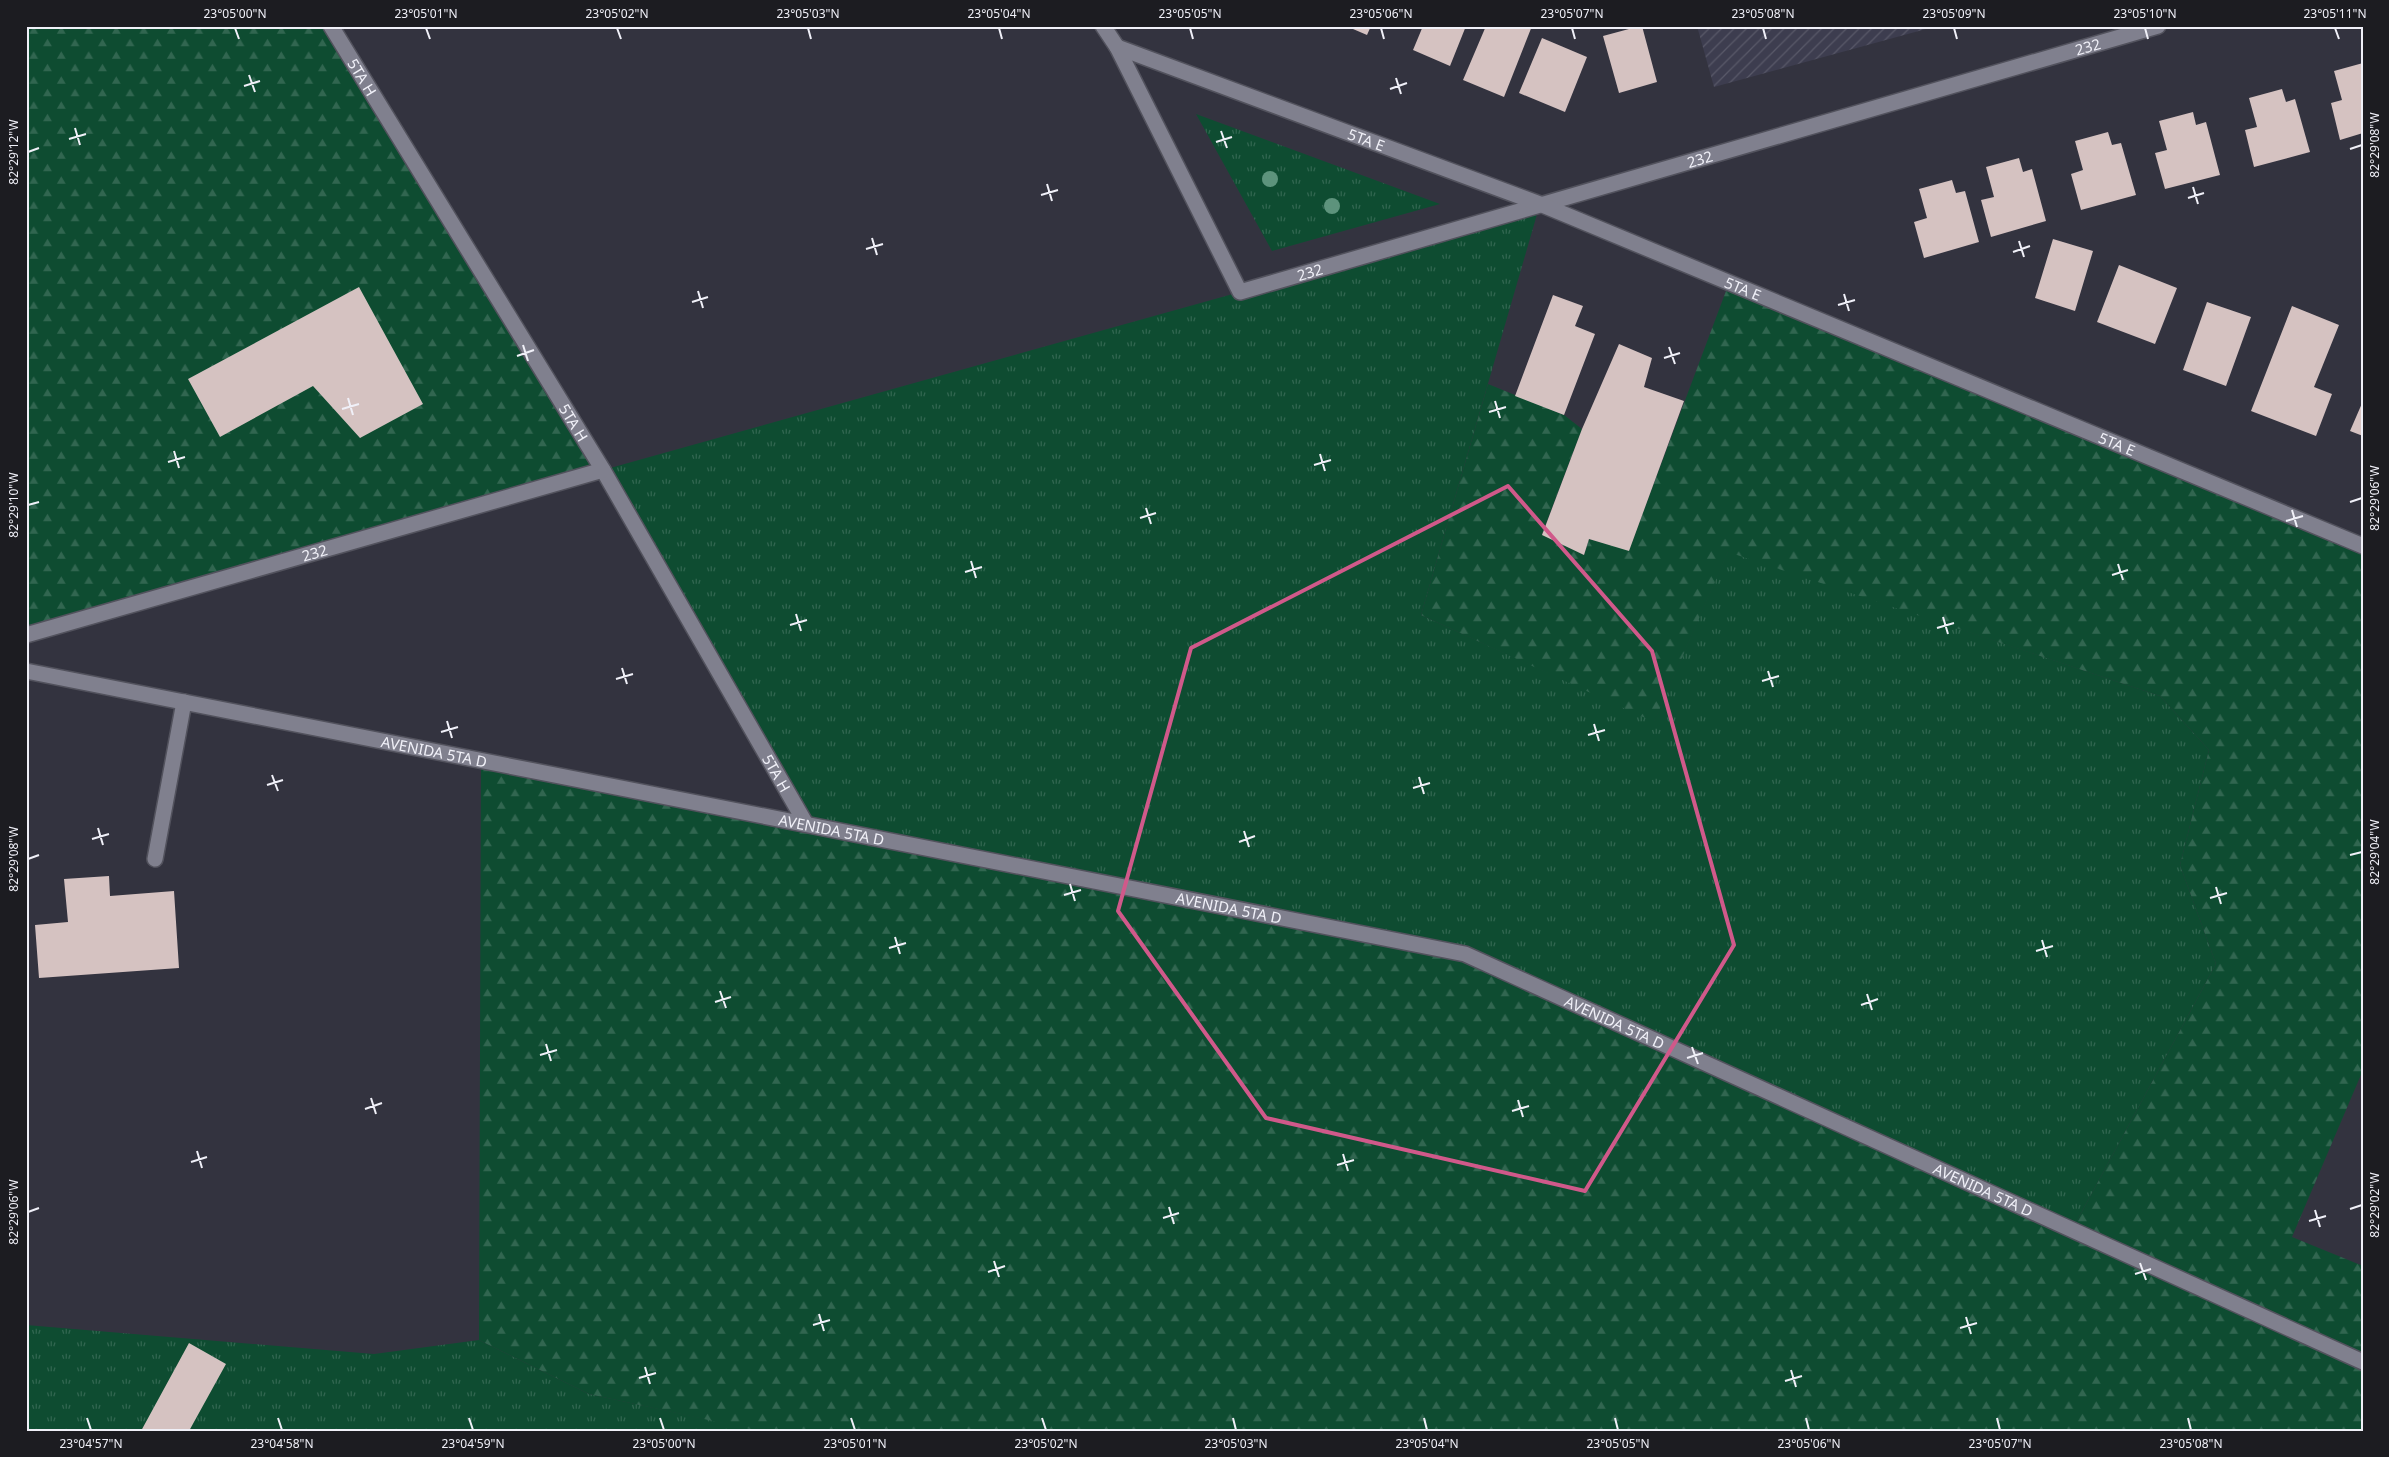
<svg xmlns="http://www.w3.org/2000/svg" width="2389" height="1457" font-family="'Noto Sans',sans-serif">
  <defs>
    <pattern id="industrial-furrows" width="10" height="10" patternUnits="userSpaceOnUse" patternTransform="scale(1.25)"><rect width="10" height="10" fill="#3d3d4f"/><path d="M-1 1l2-2M0 10L10 0M9 11l2-2" fill="none" stroke="#595969"/></pattern>
    <pattern id="grass-tufts" width="24" height="20" patternUnits="userSpaceOnUse" patternTransform="scale(1.25)"><rect width="24" height="20" fill="#0e4c31"/><path d="M3 7l-1-3M5 7V3M7 7l1-3M15 17l-1-3M17 17v-4M19 17l1-3" fill="none" stroke="#316650"/></pattern>
    <pattern id="forest-firs" width="22" height="20" patternUnits="userSpaceOnUse" patternTransform="scale(1.25)"><rect width="22" height="20" fill="#0e4c31"/><path d="M5 1l3.5 6h-7zM16 11l3.5 6h-7z" fill="#316650"/></pattern>
  </defs>
  <rect width="100%" height="100%" fill="#33333f"/>
  <path fill="url(#industrial-furrows)" d="M1697,26H1937L1714,87Z"/>
  <path fill="url(#grass-tufts)" d="M1196,114L1440,204L1272,251Z
    M1540,204L1421,615L1654,721L1728,551L2160,696L2209,750L2180,865L2216,964L2072,1230L806,824L603,470L1240,292Z
    M26,1325L374,1354L479,1340L589,1394L762,1431H26Z"/>
  <path fill="url(#forest-firs)" d="M26,26H331L603,470L26,635Z
    M1729,283L2363,546V1070L2292,1237L2363,1266V1431H759L589,1394L479,1340L481,760L1465,954L2072,1230L2216,964L2180,865L2209,750L2160,696L1728,552L1654,722L1421,615L1488,384L1564,415L1582,429L1542,534L1584,555L1589,539L1629,550Z"/>
  <path fill="#d5c2c1" d="M1346,26H1371L1367,35Z
    M1423,26H1466L1450,66L1413,50Z
    M1486,26H1532L1504,97L1463,80Z
    M1640,26H1642L1657,82L1619,93L1603,36Z
    M1542,38L1587,57L1565,112L1519,93Z
    M2363,63V133L2340,140L2331,103L2342,100L2334,71Z
    M2282,89L2286,102L2295,99L2310,152L2254,167L2245,130L2257,127L2249,98Z
    M2193,112L2196,125L2206,122L2220,175L2165,189L2155,153L2167,150L2159,121Z
    M2108,132L2112,145L2121,143L2136,195L2081,210L2071,174L2083,170L2075,141Z
    M2019,158L2023,172L2032,169L2046,221L1991,237L1981,200L1994,197L1986,167Z
    M1952,180L1956,193L1965,191L1979,242L1924,258L1914,222L1927,218L1919,189Z
    M2053,239L2093,251L2075,311L2035,298Z
    M2119,265L2177,288L2155,344L2097,322Z
    M359,287L423,404L360,438L313,386L220,437L188,379Z
    M1553,295L1583,306L1575,326L1595,334L1564,415L1515,396Z
    M2207,302L2251,317L2226,386L2183,370Z
    M2292,306L2339,325L2314,387L2332,394L2316,436L2251,411Z
    M1619,344L1652,358L1644,387L1684,401L1629,551L1589,539L1584,555L1542,535L1582,429Z
    M2363,401V436L2350,431Z
    M109,876L110,896L174,891L179,968L39,978L35,925L68,922L64,879Z
    M189,1343L226,1364L189,1431H141Z"/>
  <g fill="none" stroke-linecap="round" stroke-linejoin="round">
    <g stroke="#52525d" stroke-width="18">
      <path id="service" d="M155,859L184,702"/>
    </g>
    <g stroke="#52525d" stroke-width="18">
      <g id="minor">
        <path id="s1" d="M331,26L603,470L806,824"/>
        <path id="s2" d="M1103,26L1117,47L1240,292L2158,26"/>
        <path id="s3" d="M1117,47L1540,204L2363,546"/>
        <path id="s4" d="M26,635L603,470"/>
        <path id="s5" d="M26,671L1465,954L2363,1362"/>
      </g>
    </g>
    <use href="#service" stroke="#80808e" stroke-width="15"/>
    <use href="#minor" stroke="#80808e" stroke-width="15"/>
  </g>
  <g fill="#5d937c">
    <circle cx="1270" cy="179" r="8"/>
    <circle cx="1332" cy="206" r="8"/>
  </g>
  <path fill="none" stroke="#d0598a" stroke-width="4" stroke-linejoin="round" d="M1508,486L1652,651L1734,945L1585,1191L1266,1118L1118,911L1191,648Z"/>
  <path fill="none" stroke="#f0f0f8" stroke-width="2" d="M235,28L239,39M426,28L430,39M617,28L621,39M808,28L811,39M999,28L1002,39M1190,28L1193,39M1381,28L1384,39M1572,28L1575,39M1763,28L1766,39M1954,28L1957,39M2145,28L2148,39M2335,28L2339,39M249,75L255,92M1396,78L1401,94M244,86L260,81M1390,89L1407,83M75,128L80,145M1221,131L1227,148M69,139L86,134M1216,142L1232,137M2350,149L2362,145M28,152L39,148M1047,184L1052,201M2193,187L2198,204M1041,195L1058,190M2188,198L2204,193M872,238L877,255M2019,241L2024,257M866,249L883,244M2013,252L2030,246M698,291L703,308M1844,294L1849,311M692,302L708,297M1838,305L1855,300M523,345L528,361M1669,347L1675,364M517,356L534,350M1664,358L1680,353M348,398L353,415M1495,401L1500,418M342,409L359,404M1489,412L1506,407M174,451L179,468M1320,454L1325,471M168,462L185,457M1314,465L1331,460M2350,502L2362,498M28,505L39,502M1146,508L1151,524M2292,510L2297,527M1140,518L1156,513M2286,521L2303,516M971,561L976,578M2118,564L2123,580M965,572L982,567M2112,575L2128,570M796,614L801,631M1943,617L1948,634M790,625L807,620M1937,628L1954,623M622,668L627,684M1768,671L1773,687M616,679L633,674M1762,681L1779,676M447,721L452,738M1594,724L1599,741M441,732L458,727M1588,735L1605,730M272,775L278,791M1419,777L1424,794M267,785L283,780M1413,788L1430,783M98,828L103,845M1244,831L1249,847M92,839L109,834M1239,842L1255,836M2350,855L2362,852M28,859L39,855M1070,884L1075,901M2216,887L2221,904M1064,895L1081,890M2210,898L2227,893M895,937L900,954M2042,940L2047,957M889,948L906,943M2036,951L2053,946M720,991L726,1008M1867,994L1872,1010M715,1002L731,997M1861,1005L1878,999M546,1044L551,1061M1692,1047L1698,1064M540,1055L557,1050M1687,1058L1703,1053M371,1098L376,1114M1518,1100L1523,1117M365,1109L382,1103M1512,1111L1529,1106M197,1151L202,1168M1343,1154L1348,1171M191,1162L207,1157M1337,1165L1354,1160M1169,1207L1174,1224M2350,1209L2362,1205M2315,1210L2320,1227M28,1212L39,1208M1163,1218L1179,1213M2309,1221L2326,1216M994,1261L999,1277M2140,1263L2146,1280M988,1272L1005,1266M2135,1274L2151,1269M819,1314L824,1331M1966,1317L1971,1334M813,1325L830,1320M1960,1328L1977,1323M645,1367L650,1384M1791,1370L1796,1387M639,1378L656,1373M1785,1381L1802,1376M87,1418L91,1430M278,1418L282,1430M469,1418L473,1430M660,1418L664,1430M851,1418L855,1430M1042,1418L1046,1430M1233,1418L1236,1430M1424,1418L1427,1430M1615,1418L1618,1430M1806,1418L1809,1430M1997,1418L2000,1430M2188,1418L2191,1430"/>
  <g text-anchor="middle" dominant-baseline="central" stroke-width="5" stroke-linejoin="round" paint-order="stroke">
    <g font-size="15" fill="#f0f0f8" stroke="#1c1c21">
      <text stroke="none"><textPath href="#s2" startOffset="1182">232</textPath></text>
      <text stroke="none"><textPath href="#s1" startOffset="60">5TA H</textPath></text>
      <text stroke="none"><textPath href="#s3" startOffset="266">5TA E</textPath></text>
      <text stroke="none"><textPath href="#s2" startOffset="778">232</textPath></text>
      <text stroke="none"><textPath href="#s2" startOffset="372">232</textPath></text>
      <text stroke="none"><textPath href="#s3" startOffset="671">5TA E</textPath></text>
      <text stroke="none"><textPath href="#s1" startOffset="465">5TA H</textPath></text>
      <text stroke="none"><textPath href="#s3" startOffset="1076">5TA E</textPath></text>
      <text stroke="none"><textPath href="#s4" startOffset="300">232</textPath></text>
      <text stroke="none"><textPath href="#s5" startOffset="416">AVENIDA 5TA D</textPath></text>
      <text stroke="none"><textPath href="#s1" startOffset="870">5TA H</textPath></text>
      <text stroke="none"><textPath href="#s5" startOffset="821">AVENIDA 5TA D</textPath></text>
      <text stroke="none"><textPath href="#s5" startOffset="1226">AVENIDA 5TA D</textPath></text>
      <text stroke="none"><textPath href="#s5" startOffset="1631">AVENIDA 5TA D</textPath></text>
      <text stroke="none"><textPath href="#s5" startOffset="2036">AVENIDA 5TA D</textPath></text>
    </g>
  </g>
  <rect width="2389" height="1457" fill="none" stroke="#1c1c21" stroke-width="55"/>
  <rect x="28" y="28" width="2334" height="1402" fill="none" stroke="#f0f0f8" stroke-width="2"/>
  <g font-size="12" text-anchor="middle" fill="#f0f0f8">
    <text x="235" y="18">23°05'00"N</text>
    <text x="426" y="18">23°05'01"N</text>
    <text x="617" y="18">23°05'02"N</text>
    <text x="808" y="18">23°05'03"N</text>
    <text x="999" y="18">23°05'04"N</text>
    <text x="1190" y="18">23°05'05"N</text>
    <text x="1381" y="18">23°05'06"N</text>
    <text x="1572" y="18">23°05'07"N</text>
    <text x="1763" y="18">23°05'08"N</text>
    <text x="1954" y="18">23°05'09"N</text>
    <text x="2145" y="18">23°05'10"N</text>
    <text x="2335" y="18">23°05'11"N</text>
    <text transform="translate(2375 145) rotate(-90)" y="4">82°29'08"W</text>
    <text transform="translate(14 152) rotate(-90)" y="4">82°29'12"W</text>
    <text transform="translate(2375 498) rotate(-90)" y="4">82°29'06"W</text>
    <text transform="translate(14 505) rotate(-90)" y="4">82°29'10"W</text>
    <text transform="translate(2375 852) rotate(-90)" y="4">82°29'04"W</text>
    <text transform="translate(14 859) rotate(-90)" y="4">82°29'08"W</text>
    <text transform="translate(2375 1205) rotate(-90)" y="4">82°29'02"W</text>
    <text transform="translate(14 1212) rotate(-90)" y="4">82°29'06"W</text>
    <text x="91" y="1448">23°04'57"N</text>
    <text x="282" y="1448">23°04'58"N</text>
    <text x="473" y="1448">23°04'59"N</text>
    <text x="664" y="1448">23°05'00"N</text>
    <text x="855" y="1448">23°05'01"N</text>
    <text x="1046" y="1448">23°05'02"N</text>
    <text x="1236" y="1448">23°05'03"N</text>
    <text x="1427" y="1448">23°05'04"N</text>
    <text x="1618" y="1448">23°05'05"N</text>
    <text x="1809" y="1448">23°05'06"N</text>
    <text x="2000" y="1448">23°05'07"N</text>
    <text x="2191" y="1448">23°05'08"N</text>
  </g>
</svg>
